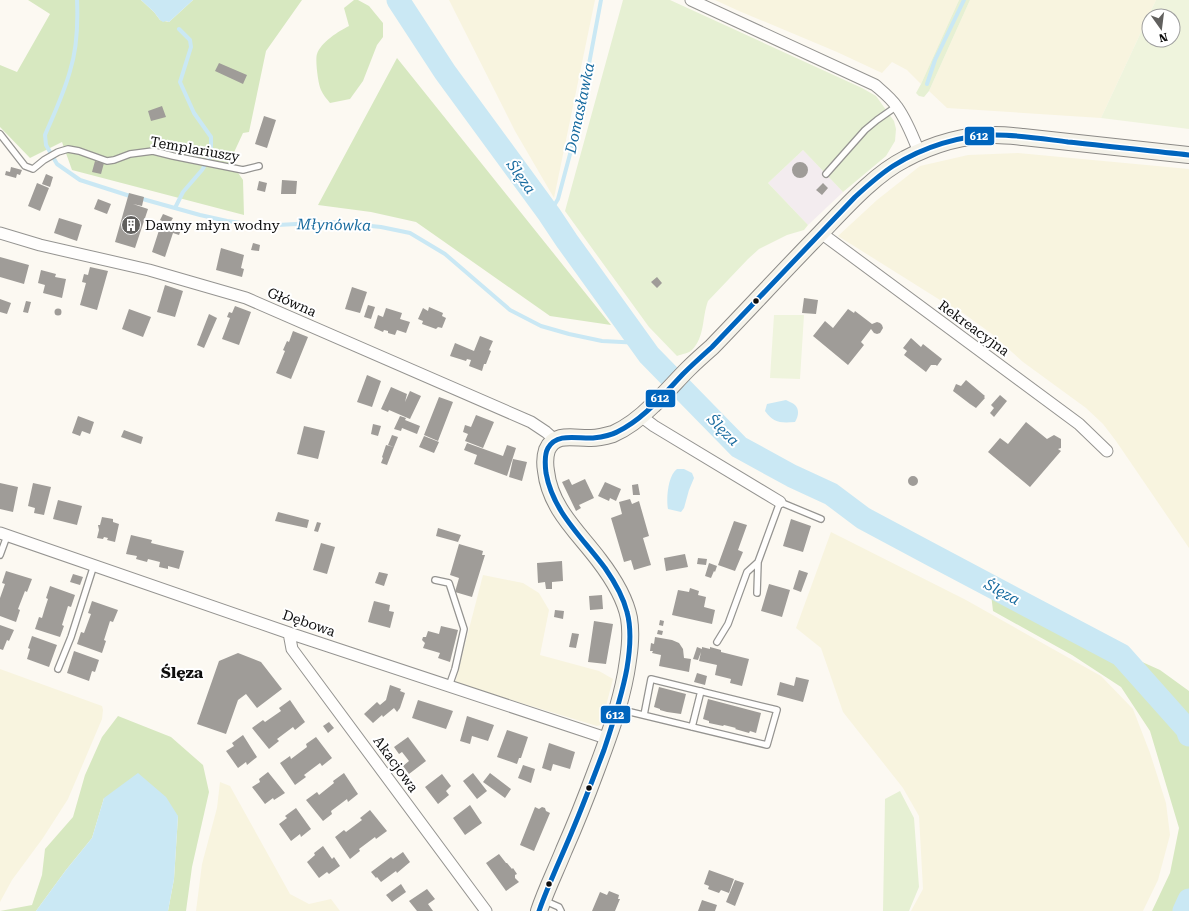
<svg xmlns="http://www.w3.org/2000/svg" width="1189" height="911" font-family="'Roboto Serif',serif">
  <rect width="100%" height="100%" fill="#fcf9f2"/>
  <path fill="#f3ecef" d="M803,150L843,192L808,225L768,183Z"/>
  <path fill="#f8f4df" d="M449,0H595L554,198L515,131Z
    M715,0H959L921,84L907,70L892,62L882,73L837,52L739,11Z
    M970,0H1156L1101,118L947,108L929,91Z
    M1018,153L1189,169V548L1116,441L1103,424L1086,408L1023,362L992,334L963,313L940,300L838,236L877,200L920,166L968,155Z
    M831,532L966,600L1101,676L1133,709L1150,753L1166,803L1170,835L1158,880L1143,911H911L923,889L919,816L903,788L843,712L821,648L796,628Z
    M483,575L523,583L539,593L549,610L540,655L599,671L613,679L601,725L597,726L455,683Z
    M0,669L102,706L103,710L102,719L68,799L43,838L12,880L0,902Z
    M220,782L230,786L290,894L309,904L331,899L340,911H196L202,864L217,808Z"/>
  <path fill="#e6f0d3" d="M623,0H670L862,88L876,96L894,121L896,129L895,141L886,156L843,192L803,150L768,183L808,225L804,230L787,235L759,249L748,259L708,301C702,317 705,337 692,350C689,353 682,354 677,356L649,327L565,211Z
    M959,0H970L929,91L924,97L919,96L916,93L921,84Z
    M900,791L914,818L919,887L909,911H883L885,799Z"/>
  <path fill="#d7e8c0" d="M28,0H141L154,12L160,20L169,22L193,0H302L266,51L249,132L243,133L230,161L243,180L244,215L72,170L62,142L30,158L0,127V65L17,72L50,14Z
    M354,0H358L369,6L383,23V37L377,45L363,81L350,99L330,103C327,99 323,95 321,90C318,84 315,59 317,54C321,42 339,31 349,26L344,8Z
    M397,58L611,325L550,316L416,222L371,212L318,205Z
    M991,594L1160,670L1189,691V911H1152L1170,873L1179,828L1150,731L1121,687L1072,655L993,611Z
    M118,716L171,737L203,765L209,792L192,867L186,911H168L174,879L178,816L104,798L92,838L66,870L36,911H0L32,905L42,875L45,849L73,817L85,775L102,737Z"/>
  <path fill="#eff4dd" fill-rule="evenodd" d="M1156,0H1189V129L1101,118ZM1149,16H1173V40H1149Z
    M774,315H804L800,379L770,378Z"/>
  <path fill="#cae8f4" d="M141,0H193L169,22L166,21L163,22L160,20L154,12Z
    M786,400C788,401 793,403 795,405C800,410 798,417 795,422C780,423 774,423 765,411L767,404Z
    M677,469H684L692,473L694,478L689,490L684,508L681,512L668,509C666,499 668,475 677,469Z
    M138,773L166,797L178,816L174,879L168,911H36L66,870L92,838L104,798Z"/>
  <g fill="none" stroke-linecap="round" stroke-linejoin="round">
    <path stroke="#cae8f4" stroke-width="4" d="M77,0C78,23 77,49 70,71C64,93 54,114 45,135L46,145L57,164L80,180L133,197
      M927,84L935,60L964,0
      M139,198L200,215L227,221L260,226L332,222L381,227L410,233L445,254L510,310L541,326L569,334L602,341L641,343
      M175,208L183,192L202,170L210,157L211,150V137L194,113L180,82L191,47L190,40L179,29
      M549,214L558,199L577,128L601,0"/>
    <path stroke="#cae8f4" stroke-width="23" d="M398,0L445,72L549,214L567,241L649,355L739,447L792,476L831,494L863,518L934,556L1121,655L1187,729L1189,735
      M1184,911L1189,900"/>
  </g>
  <path fill="#9f9c98" d="M219,63L247,75L243,84L215,71Z
    M162,106L166,117L151,121L148,111Z
    M264,116L276,120L267,148L255,144Z
    M95,161L104,163L101,174L92,172Z
    M792 170a8 8 0 1 1 16 0a8 8 0 1 1-16 0Z
    M11,167L22,170L20,175L17,174L16,178L5,175L6,171L10,172Z
    M46,174L53,177L50,187L42,184Z
    M282,180L297,181L296,194H281Z
    M259,181L267,183L265,192L257,190Z
    M37,183L49,188L40,211L28,206Z
    M823,183L828,188L822,195L816,190Z
    M129,193L144,197L142,206L133,204L148,209L135,248L115,242Z
    M98,199L111,204L107,214L94,209Z
    M163,214L173,218L170,223L182,227L179,235L173,233L165,257L152,252L162,221L160,220Z
    M59,218L82,225L77,241L54,233Z
    M253,243L260,245L259,251L251,250Z
    M221,248L244,255L241,268L244,269L242,277L216,270Z
    M0,257L29,265L24,284L0,277Z
    M90,267L108,271L97,310L80,305L86,283L82,282L84,274L88,275Z
    M41,270L56,274L55,277L66,279L62,298L43,293L45,285L38,283Z
    M657,277L662,283L657,288L651,282Z
    M165,285L183,291L175,317L157,312Z
    M352,287L367,292L360,313L345,309Z
    M804,298L818,300L816,314L802,313Z
    M0,299L11,303L7,314L0,312Z
    M26,301L31,302L28,313L23,312Z
    M368,305L375,307L371,319L364,317Z
    M235,306L251,312L239,345L222,339L230,318L227,317L229,312L232,313Z
    M429,307L443,313L442,316L446,318L442,328L438,327L436,329L422,324L423,321L418,319L423,308L428,311Z
    M386,308L402,313L400,319L410,322L406,333L397,330L395,335L388,333V331L384,330L383,332L374,328L378,315L383,317Z
    M54.5 312a3.5 3.5 0 1 1 7 0a3.5 3.5 0 1 1-7 0Z
    M129,309L151,317L143,337L122,329Z
    M848,309L854,313L855,311L872,324L877,322L880,323L882,325L883,328L880,333L877,334L874,333L871,329L861,342L864,345L848,365L813,336L825,321L833,328Z
    M209,314L217,318L204,348L197,345Z
    M293,331L308,337L291,379L276,373L285,351L283,350L287,341L289,342Z
    M480,336L493,341L489,350L491,351L486,364H484L482,371L469,366L471,360L467,359L466,361L450,356L455,343L474,351Z
    M911,338L921,347L923,344L942,359L937,366L936,365H931L926,372L904,355L907,351L903,348Z
    M367,375L381,381L372,407L357,402Z
    M966,380L985,396L984,397L985,398L976,408L970,404L953,391L956,384L961,386Z
    M391,387L407,394L405,402L410,391L421,396L410,419L389,410L388,412L381,409Z
    M1000,395L1007,401L994,417L990,413L994,408L991,405Z
    M439,397L453,402L438,441L424,435Z
    M476,415L494,422L483,448L465,441L468,434L463,432L465,425L471,427Z
    M78,416L94,422L90,434L82,431L80,436L72,433Z
    M400,416L406,418L405,420L420,426L417,434L402,428L401,431L394,429Z
    M1026,422L1047,439L1054,435L1061,439V448L1058,449L1061,451L1030,487L988,452L1000,438L1008,444Z
    M373,424L381,426L378,436L371,434Z
    M304,426L325,431L318,459L297,454Z
    M124,430L143,437L141,444L121,437Z
    M392,435L398,437L394,447L388,445Z
    M424,436L439,442L434,453L419,447Z
    M467,443L503,456L507,445L516,448L507,476L474,464L477,455L464,450Z
    M386,445L394,447L387,465L381,463L383,458L382,457Z
    M513,459L527,462L522,481L509,477Z
    M908 481a5 5 0 1 1 10 0a5 5 0 1 1-10 0Z
    M569,479L572,485L585,479L594,498L579,505L581,508L576,511L562,482Z
    M605,482L621,489L616,501L610,498L609,501L598,496Z
    M0,483L18,487L13,512L0,509Z
    M33,483L51,487L44,515L34,513L35,508L28,506Z
    M638,484L640,495H633L632,485Z
    M630,499L632,504L639,501L649,536L643,538L651,565L634,570L631,560L624,562L611,518L622,514L619,502Z
    M58,500L82,506L77,525L53,519Z
    M278,512L309,520L307,528L275,521Z
    M102,517L113,519V522L119,524L115,542L107,540L108,538L104,537L103,539L97,538L99,530L98,525H100Z
    M791,519L811,526L803,552L783,546Z
    M734,521L747,525L738,550L743,552L735,571L718,565Z
    M317,522L321,523L318,532L314,531Z
    M438,528L461,535L458,542L436,536Z
    M131,535L152,540L151,543L184,551L179,569L168,566V569L159,567L160,562L148,559L147,562L136,559L137,556L126,554Z
    M321,543L335,547L327,574L313,570Z
    M459,544L483,551L482,555H485L472,597L455,592L459,578L450,575Z
    M685,554L688,567L666,571L664,558Z
    M698,558L707,559L706,565L697,564Z
    M562,561L563,581L552,582V589H546L545,582L538,583L537,563Z
    M709,563L717,566L715,572L714,571L711,578L705,576Z
    M799,570L808,573L801,592L793,589Z
    M6,571L32,579L27,592L25,591L18,609L20,610L16,622L0,616V598L5,584L2,583Z
    M379,572L388,574L384,586L375,583Z
    M73,574L83,577L80,585L70,582Z
    M769,584L790,590L782,617L761,611Z
    M50,586L75,595L71,607L68,606L62,625L64,626L60,637L35,629L39,617L42,618L45,608L48,599L46,598Z
    M690,588L699,591L698,595L706,597L704,607L715,610L712,624L672,615L678,590L689,592Z
    M602,595L603,609L590,610L589,596Z
    M92,601L118,610L113,622L110,621L104,640L106,641L102,653L77,644L81,632L84,633L91,614L88,613Z
    M374,601L390,605L389,611L394,612L390,628L368,622Z
    M555,610L564,611L563,619L554,617Z
    M660,620L664,621L663,626L659,625Z
    M594,621L613,624L606,664L588,662Z
    M0,625L14,630L9,641L7,640L3,650L0,649Z
    M441,626L458,630L450,662L438,658L440,653L423,648L425,643L422,640L423,637H426L428,631L439,634Z
    M658,630L663,631L662,635L657,634Z
    M572,633L579,634L576,648L569,647Z
    M32,636L57,645L49,667L27,659L30,649L28,648Z
    M655,637L672,640L679,643L683,649L684,658L691,659L689,672L659,666L661,655L652,653L653,651H650L651,643L654,644Z
    M697,647L702,649V647L710,649V647L721,650V652L749,659L742,686L730,683L731,679L715,675L717,665L699,661L701,652L698,660L693,659Z
    M74,651L99,660L95,672L92,671L89,681L67,673Z
    M238,653L261,662L282,689L257,708L246,694L238,700L226,734L197,724L219,661Z
    M697,673L707,676L705,685L694,682Z
    M796,677L809,680L803,702L777,695L780,682L794,686Z
    M390,685L401,689L400,691L405,693L400,708L397,712L394,708L383,717L382,715L373,723L364,714L377,702L380,705L386,700Z
    M659,687L686,694L681,714L667,712L660,710V709L654,707Z
    M708,699L761,713L756,733L750,731L749,733L735,729L736,728L724,725L723,726L709,723V721L703,719Z
    M290,700L305,722L295,730L293,727L277,739L279,741L269,749L252,728L263,720L265,722L281,711L279,708Z
    M418,700L453,711L446,729L412,718Z
    M467,716L494,725L488,741L472,736L470,744L460,741Z
    M329,722L334,728L328,733L323,726Z
    M507,730L528,737L521,758H519L517,764L497,757Z
    M243,735L257,757L247,765L246,762L238,768L226,751L234,746L232,743Z
    M316,737L332,758L322,766L320,763L304,775L306,777L295,785L280,763L290,756L291,759L307,747L306,744Z
    M408,737L426,761L409,774L403,766L409,761L402,752L399,754L394,747Z
    M549,743L575,752L570,769L553,764L551,771L542,768Z
    M523,765L535,769L531,783L518,778Z
    M268,772L285,793L274,800L273,798L265,804L252,787L260,782L259,779Z
    M344,773L358,794L348,802L347,799L331,811L332,814L323,821L306,800L317,792L319,795L334,783L333,781Z
    M473,773L487,791L477,799L463,781Z
    M490,773L511,789L505,798L483,782Z
    M442,774L451,786L446,791L449,795L438,804L425,787Z
    M470,805L482,823L465,835L453,818Z
    M535,807L539,809L542,807L545,808L546,811L550,813L534,851L520,845Z
    M296,808L311,829L301,837L300,834L291,841L279,824L287,818L285,816Z
    M370,810L387,831L376,839L375,837L359,849L360,851L350,859L335,837L344,830L346,832L362,820L360,818Z
    M323,846L332,859L334,857L340,866L329,874L327,872L319,878L307,862L315,855L314,853Z
    M403,852L410,862L397,873L396,871L381,882L377,877L376,878L371,872L391,857L393,859Z
    M499,854L506,863H507L512,869L513,868L517,874L515,875V878L519,882L506,891L486,863Z
    M709,870L734,879L729,893L721,890L719,893L708,889L709,886L704,884Z
    M735,880L744,883L735,906L726,902Z
    M401,884L406,892L392,902L386,895Z
    M427,889L435,899L428,904L433,911H417L409,901Z
    M609,891L619,895L618,899H620L615,911H592L600,892L607,895Z
    M702,900L717,905L715,911H698Z"/>
  <g fill="none" stroke-linecap="round" stroke-linejoin="round">
    <g stroke="#959491" stroke-width="8">
      <path id="lane" d="M0,134L25,166L33,169L44,160L58,152L68,149L79,151L107,161L114,160L130,154L153,151L173,156L243,170L259,166
        M826,174L865,130L877,120L897,106
        M0,555L7,536
        M435,580L449,583L464,629L455,669L449,686
        M757,593L758,562
        M717,642L728,624L747,572L758,562L780,502L821,519
        M58,669L71,637L94,565
        M618,709L767,745L777,710L651,679L644,715
        M692,727L701,691
        M543,900L559,907L561,911"/>
    </g>
    <g stroke="#959491" stroke-width="13">
      <path id="street" d="M691,0L875,85C883,92 891,98 897,107C907,121 913,137 919,152
        M0,233L40,245L149,270L246,298L531,422L546,432L555,440
        M821,233L1079,424L1107,451
        M642,417L654,426L780,502
        M0,533L289,633L609,739
        M289,633L292,649L486,911"/>
    </g>
    <g stroke="#8c8a87" stroke-width="18">
      <path id="secondary" d="M539,911C546,890 556,870 564,850C576,823 587,795 597,768C609,736 620,706 626,673C629,655 632,636 629,618C625,597 612,577 599,560C578,532 550,508 546,471C545,465 545,456 547,450C555,431 576,439 591,438C599,438 606,436 613,434C629,427 641,417 653,405C665,394 676,381 688,369C695,362 704,354 712,347C745,313 778,277 811,243C838,216 871,176 905,159C933,144 964,135 995,135C1004,135 1013,136 1023,137L1189,155"/>
    </g>
    <use href="#lane" stroke="#fffefd" stroke-width="5.5"/>
    <use href="#street" stroke="#fffefd" stroke-width="11"/>
    <use href="#secondary" stroke="#f5f3ea" stroke-width="16"/>
    <g stroke="#fff" stroke-width="8">
      <path id="bus-1" d="M539,911C549,883 562,856 573,829C584,803 594,776 604,750C613,723 622,696 627,668C630,650 632,630 627,612C623,596 614,581 605,568C582,537 553,512 546,473C545,465 544,455 548,448C557,432 578,439 593,438C602,437 610,436 617,432C644,419 663,395 683,374C693,364 702,356 712,347L855,197C867,186 879,175 893,166C923,147 960,135 996,135C1020,135 1044,139 1068,142C1109,146 1149,151 1189,155"/>
    </g>
    <use href="#bus-1" stroke="#0065bd" stroke-width="5"/>
  </g>
  <defs>
    <g id="building-disc" transform="scale(1)"><circle r="9.5" fill="#61605e" stroke="#fff"/><path d="M-4-6H4V6H1V3H-1V6H-4ZM-2.5-4.3h1.7v1.8h-1.7ZM.8-4.3h1.7v1.8H.8ZM-2.5-1h1.7V.8h-1.7ZM.8-1h1.7V.8H.8Z" fill="#fff"/></g>
  </defs>
  <g fill-rule="evenodd">
    <use href="#building-disc" x="131" y="225"/>
  </g>
  <g fill="#0e0e0e" stroke="#fff" stroke-width="1.5">
    <circle cx="756" cy="301" r="3.5"/>
    <circle cx="589" cy="788" r="3.5"/>
    <circle cx="549" cy="884" r="3.5"/>
  </g>
  <g text-anchor="middle" dominant-baseline="central" stroke-width="4" stroke-linejoin="round" paint-order="stroke">
    <g font-size="14" fill="#0e0e0e" stroke="#fff">
      <text transform="translate(195 149) rotate(10)">Templariuszy</text>
      <text transform="translate(292 302) rotate(24)">Główna</text>
      <text transform="translate(974 328) rotate(36)">Rekreacyjna</text>
      <text transform="translate(309 623) rotate(19)">Dębowa</text>
      <text transform="translate(396 764) rotate(54)">Akacjowa</text>
    </g>
    <g font-size="14" fill="#0e0e0e" stroke="#fff" text-anchor="start">
      <text x="145" y="225">Dawny młyn wodny</text>
    </g>
    <g font-size="15" font-style="italic" fill="#186b9f" stroke="#fff">
      <text transform="translate(580 108) rotate(-78)">Domasławka</text>
      <text transform="translate(521 177) rotate(54)">Ślęza</text>
      <text transform="translate(334 225) rotate(1)">Młynówka</text>
      <text transform="translate(723 430) rotate(45)">Ślęza</text>
      <text transform="translate(1002 592) rotate(28)">Ślęza</text>
    </g>
    <g font-size="16" font-weight="bold" fill="#0e0e0e" stroke="#fff">
      <text x="182" y="672">Ślęza</text>
    </g>
  </g>
  <g stroke="#fff" stroke-width="1.5">
    <rect x="964" y="126" width="31" height="20" rx="4" fill="#0065bd"/>
    <rect x="645" y="389" width="31" height="19" rx="4" fill="#0065bd"/>
    <rect x="600" y="705" width="31" height="19" rx="4" fill="#0065bd"/>
  </g>
  <g font-size="11" text-anchor="middle" font-weight="bold" fill="#fff">
    <text x="979" y="140">612</text>
    <text x="660" y="402">612</text>
    <text x="615" y="719">612</text>
  </g>
  <g transform="translate(1161 28) rotate(166)"><circle r="19" fill="#ffffff" stroke="#9f9f9f"/>
  <path d="M0-3L7 15L0 10L-7 15Z" fill="#61605e"/>
  <text y="-6" font-size="11" font-weight="bold" text-anchor="middle" fill="#0e0e0e">N</text>
  </g>
</svg>
